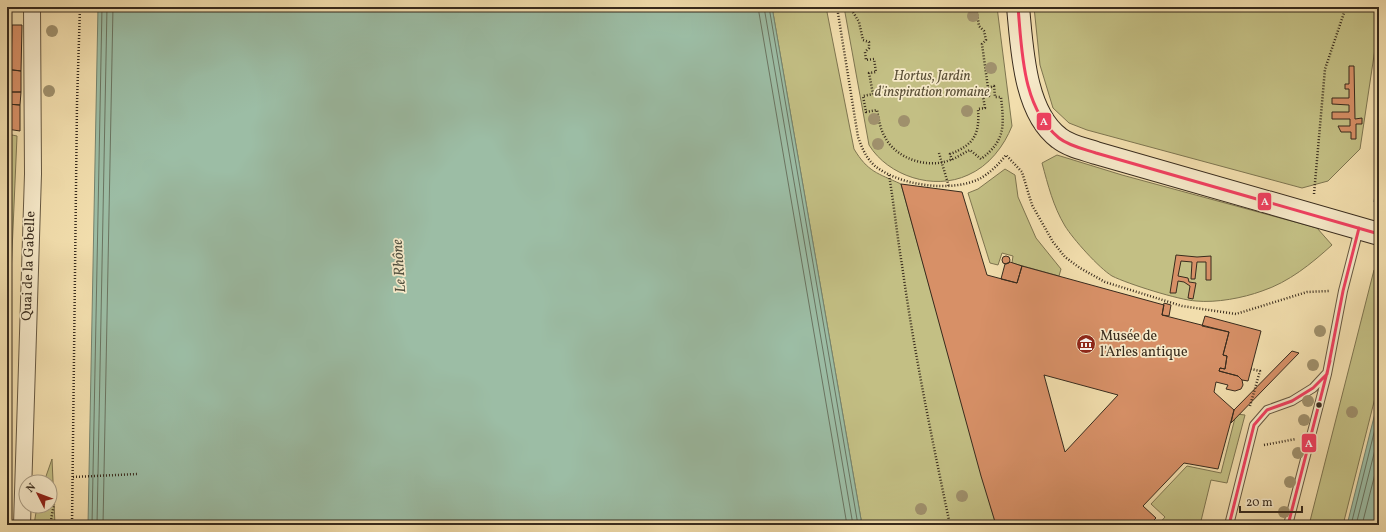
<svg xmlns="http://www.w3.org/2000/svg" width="1386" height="532" font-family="Vollkorn,serif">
  <rect width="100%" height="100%" fill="#f2dead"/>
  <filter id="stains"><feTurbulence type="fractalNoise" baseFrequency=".005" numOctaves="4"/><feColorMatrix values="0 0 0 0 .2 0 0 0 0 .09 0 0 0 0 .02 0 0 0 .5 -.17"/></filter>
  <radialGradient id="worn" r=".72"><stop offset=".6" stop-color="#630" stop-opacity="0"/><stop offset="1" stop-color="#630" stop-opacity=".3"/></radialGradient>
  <path fill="#c3bf84" stroke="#7e7550" d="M772,7H826L854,149C868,172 877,173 901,184L996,525H862Z
    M844,7H997L1012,126C1004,146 989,166 968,175C934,191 888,176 869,145Z
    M1034,7H1379V22L1360,149L1328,181L1302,188L1087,130L1069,123L1053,108L1040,65Z
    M7,134L17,136L7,368Z
    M1057,155L1122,175L1317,228L1332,245C1311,264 1289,282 1262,291C1243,298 1216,303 1196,301C1179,300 1128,284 1112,276C1099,268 1073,239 1065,226C1053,206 1048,185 1042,163Z
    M1005,169L1015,175L1018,197L1036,238L1061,269L1059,276L1012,263L1013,256L1002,253L998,265L990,263L968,193L978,189Z
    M1374,270L1379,271V382L1343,525H1309Z
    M1236,414L1245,415L1227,483L1211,480L1200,525H1158L1165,517L1151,504L1187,466L1221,473Z
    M52,459L55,525H34L37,506H50V482H44Z"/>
  <path fill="#9cbda5" stroke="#74836f" d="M98,7H772L862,525H88Z
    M1379,164V204L1374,202Z
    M1379,397V525H1347Z"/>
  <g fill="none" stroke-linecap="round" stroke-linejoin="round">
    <path stroke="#6a7461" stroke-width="1" d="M758,7L847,525
      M764,7L853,525
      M769,7L858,525
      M92,525L102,7
      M97,525L107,7
      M103,525L113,7
      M1351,525L1379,413
      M1356,525L1379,434
      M1362,525L1379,458"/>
  </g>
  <path fill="#d79067" stroke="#382b1d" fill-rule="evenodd" d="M12,25H22L21,71L11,70Z
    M1349,66H1354L1355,119L1362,118V124H1356V139H1351V132H1341L1338,126H1350V119H1332V112H1349V105L1332,104V98H1349V89H1345V84H1349Z
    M7,69L21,71V92H7Z
    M7,92H21L20,105L7,104Z
    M7,104L20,105V131L7,129Z
    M901,184L962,192L987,275L1017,283L1022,266L1164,305L1162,315L1229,332L1223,355L1227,356L1225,369L1220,368L1219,371L1238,376L1242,380L1243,385L1241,389L1235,391L1226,389L1228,385L1216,382L1214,392L1234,410L1218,469L1184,463L1143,506L1156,518L1149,525H996L981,476ZM1044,375L1118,395L1065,452Z
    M1176,255L1197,257L1211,256V280H1206V262H1197L1195,279H1191L1192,262L1181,261L1178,276L1188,278L1189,282L1196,283L1193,299L1188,298L1190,286L1184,282L1178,281L1176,293H1170Z
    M1002 260a4 4 0 1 1 8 0a4 4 0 1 1-8 0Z
    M1010,262L1022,266L1017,283L1001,279L1005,264Z
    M1164,303L1171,305L1169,316L1162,315Z
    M1205,316L1261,331L1248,381L1242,380L1238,376L1219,371L1220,368L1225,369L1227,356L1223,355L1229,332L1202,326Z
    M1292,351L1299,353L1231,423L1234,410Z"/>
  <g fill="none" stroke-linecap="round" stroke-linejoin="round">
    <g stroke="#665841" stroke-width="10">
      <path id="lane" d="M1229,525L1254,425L1267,410L1292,401L1313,388L1326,374
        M1288,525L1327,374L1343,291L1359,229"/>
    </g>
    <g stroke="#665841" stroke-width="18">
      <path id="street" d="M22,525L33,174L32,7"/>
    </g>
    <g stroke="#382b1d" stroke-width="24">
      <path id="secondary" d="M1018,7C1022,47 1024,112 1059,138C1069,146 1084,149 1096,153L1379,234"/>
    </g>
    <path stroke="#382b1d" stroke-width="2.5" stroke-dasharray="1 2" stroke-linecap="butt" d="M837,7L858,137C862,148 866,158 875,166C900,186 953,193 981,178C991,172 999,164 1006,155L1022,172L1032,205L1053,242L1065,257L1080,268L1105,282L1182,306L1236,314L1307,292L1329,291
      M850,7L859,22L863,40L869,42V48L865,52L866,60L874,59L876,72L869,73L873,94L863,96L866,112L877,110C879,120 880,129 885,137C896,159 928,169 950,160C957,158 963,153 970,150L981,159C1006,140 1004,126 1001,97H995L994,86L988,88L982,44L986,40L984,31L979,26L976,7
      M939,153L949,187
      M952,160L950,154C974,145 980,134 978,109L985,108L983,96H989L988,88
      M889,175C894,205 897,235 902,265C914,352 932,439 950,525
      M1314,194L1325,69L1346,7
      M1250,406L1260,371L1251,369
      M1264,445L1296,439
      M73,477L138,474
      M50,525L54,504
      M72,525L77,103L80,7"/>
    <use href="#lane" stroke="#f7eaca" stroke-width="8"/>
    <use href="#street" stroke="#f7eaca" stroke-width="16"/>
    <use href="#secondary" stroke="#f7eaca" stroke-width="22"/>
    <g stroke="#f7eaca" stroke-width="6">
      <path id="bus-1" d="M1018,7C1022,51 1022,108 1059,138C1069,146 1084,149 1096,153L1379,234
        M1229,525L1254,425L1267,410L1292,401L1313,388L1327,374L1343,291L1359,228
        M1288,525L1330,361"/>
    </g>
    <use href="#bus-1" stroke="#f23f61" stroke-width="3"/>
  </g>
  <g fill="#9f906c">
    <circle cx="973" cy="16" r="6"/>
    <circle cx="52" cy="31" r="6"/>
    <circle cx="991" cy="68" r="6"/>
    <circle cx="49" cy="91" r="6"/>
    <circle cx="967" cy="111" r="6"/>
    <circle cx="874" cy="119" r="6"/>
    <circle cx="904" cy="121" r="6"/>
    <circle cx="878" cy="144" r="6"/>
    <circle cx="1320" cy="331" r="6"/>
    <circle cx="1313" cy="365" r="6"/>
    <circle cx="1308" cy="401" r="6"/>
    <circle cx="1352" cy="412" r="6"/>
    <circle cx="1304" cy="420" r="6"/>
    <circle cx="1298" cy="453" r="6"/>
    <circle cx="1290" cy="482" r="6"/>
    <circle cx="962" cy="496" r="6"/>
    <circle cx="921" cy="509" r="6"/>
    <circle cx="1284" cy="512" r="6"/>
  </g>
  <defs>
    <g id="museum-disc" transform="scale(1)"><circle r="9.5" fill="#8f2418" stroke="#f7eaca"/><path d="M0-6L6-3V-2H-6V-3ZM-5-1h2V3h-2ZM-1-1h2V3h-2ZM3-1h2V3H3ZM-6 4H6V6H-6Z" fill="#fff"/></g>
  </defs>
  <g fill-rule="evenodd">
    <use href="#museum-disc" x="1086" y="344"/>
  </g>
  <circle fill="#382b1d" stroke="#f7eaca" stroke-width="1.5" cx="1319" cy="405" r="3.5"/>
  <g text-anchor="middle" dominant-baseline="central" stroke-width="3.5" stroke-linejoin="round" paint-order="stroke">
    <g font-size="14" font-style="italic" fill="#5b5037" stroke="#f7eaca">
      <text x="932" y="76">Hortus, Jardin<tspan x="932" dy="16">d'inspiration romaine</tspan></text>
    </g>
    <g font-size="14" fill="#382b1d" stroke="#f7eaca">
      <text transform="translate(29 266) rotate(-88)">Quai de la Gabelle</text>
    </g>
    <g font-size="14" fill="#382b1d" stroke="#f7eaca" text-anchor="start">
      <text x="1100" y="336">Musée de<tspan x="1100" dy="16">l'Arles antique</tspan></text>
    </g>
    <g font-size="15" font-style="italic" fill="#51503f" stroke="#f7eaca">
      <text transform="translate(400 266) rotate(-94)">Le Rhône</text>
    </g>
  </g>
  <g stroke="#f7eaca" stroke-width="1.5">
    <rect x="1036" y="112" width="16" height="19" rx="4" fill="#f23f61"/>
    <rect x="1257" y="192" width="15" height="19" rx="4" fill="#f23f61"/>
    <rect x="1301" y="433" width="16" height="20" rx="4" fill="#f23f61"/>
  </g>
  <g font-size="11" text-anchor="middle" font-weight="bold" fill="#fff">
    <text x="1044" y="125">A</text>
    <text x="1265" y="205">A</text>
    <text x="1309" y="447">A</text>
  </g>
  <rect width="1386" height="532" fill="none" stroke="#f2dead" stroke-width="24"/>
  <rect x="8" y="8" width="1370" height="516" fill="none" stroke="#382b1d" stroke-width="2"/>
  <rect x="12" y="12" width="1362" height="508" fill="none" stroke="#382b1d"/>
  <g transform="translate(38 494) rotate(312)"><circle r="19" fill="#f7eaca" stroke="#ab9e85"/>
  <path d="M0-3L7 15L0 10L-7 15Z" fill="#8f2418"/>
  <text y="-6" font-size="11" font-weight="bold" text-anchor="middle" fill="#382b1d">N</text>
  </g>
  <path d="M1240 506v6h62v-6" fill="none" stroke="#382b1d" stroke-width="2"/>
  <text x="1246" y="506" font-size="12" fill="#382b1d" stroke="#f7eaca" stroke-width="3" paint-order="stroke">20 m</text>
  <rect width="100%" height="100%" filter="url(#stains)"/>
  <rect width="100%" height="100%" fill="url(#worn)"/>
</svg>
